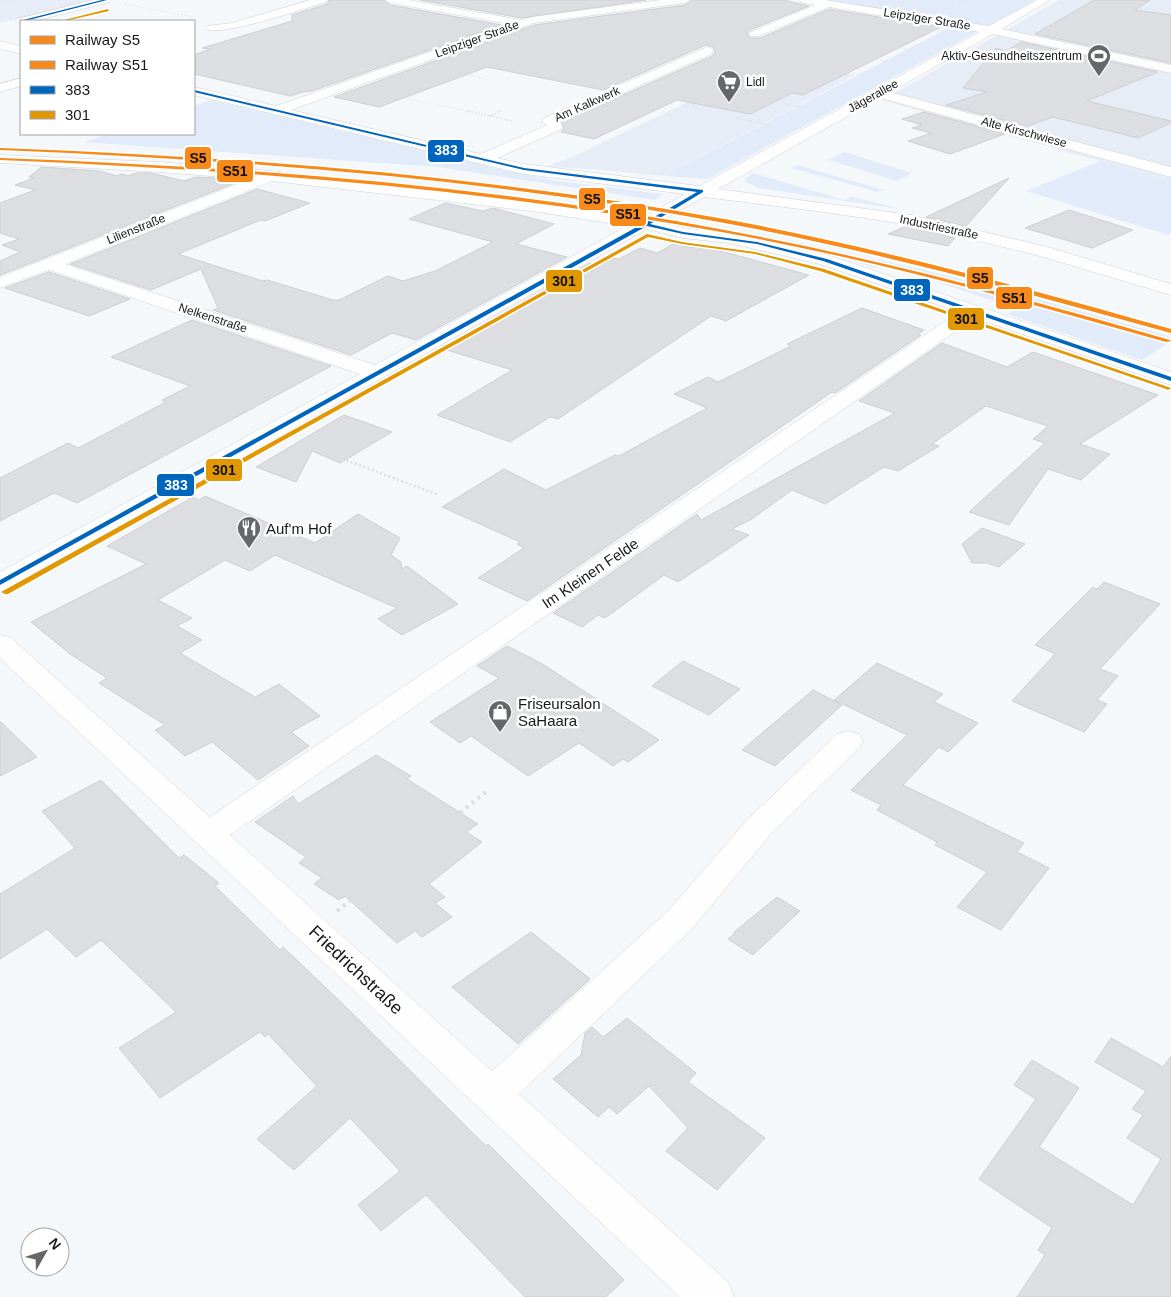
<svg xmlns="http://www.w3.org/2000/svg" width="1171" height="1297" font-family="Helvetica,sans-serif">
  <rect width="100%" height="100%" fill="#f5f8fb"/>
  <path fill="#e6edf6" d="M0,0H92L0,23Z
    M1059,0H1171V181L882,100Z
    M775,61L855,75L664,176L592,169L546,167L576,155Z"/>
  <path fill="#e1ebf9" d="M819,0H1035L987,27Z
    M954,25L982,29L707,179L664,176Z
    M211,100L517,173L558,181L663,194L655,200L438,167L84,142L109,134H194V106Z
    M844,152L912,173L897,181L829,160Z
    M1100,161L1171,181V232L1168,235L1026,191Z
    M797,165L883,190L878,192L792,168Z
    M753,173L844,200L852,197L900,209L758,188L746,182L745,179Z
    M740,232L766,236L920,269L1019,294L1161,334L1171,337V341L1142,360L1008,314L1017,309L885,264L875,268L807,247Z"/>
  <path fill="#dcdee1" stroke="#cdd0d3" d="M329,0H383L390,5L502,25L312,91L303,92L290,96L194,74V55L210,49L202,48L292,21V15L327,4Z
    M420,0H646L522,18Z
    M692,0H784L809,6L750,30L747,34L751,38H760L829,9L941,27L803,95L792,93L750,114L677,100L594,139L561,132L564,128L562,122L712,56L715,52L713,47L706,45L603,90L487,67L379,107L334,97L534,25L685,5Z
    M1094,0H1150L1135,10L1171,15V63L1035,34Z
    M1021,42L1158,72L1087,101L1171,121V123L1138,138L1053,117L1027,126L946,105L987,92L963,88L996,48L1006,51Z
    M924,112L1005,134L950,154L908,141L931,133L912,128L922,125L902,119Z
    M41,167L100,171L117,176L122,174L128,176L136,173H151L184,181L196,177L217,178L235,183L0,275V261L20,252L2,245L19,239L0,233V203L35,190L15,185L34,178L29,177Z
    M1009,178L966,226L926,217Z
    M257,189L310,203L265,221L261,220L178,254L263,281L267,280L333,300H339L388,276L403,281L435,271L493,242L409,219L445,203L483,211L493,208L554,224L516,244L567,257L416,340L392,333L351,355L213,310L218,308L201,269L151,290L70,264Z
    M1069,210L1133,230L1092,248L1025,228Z
    M906,226L911,227L955,238L948,246L888,234Z
    M675,243L692,248L698,245L809,275L726,321L711,316L558,419L550,417L510,442L437,415L512,370L440,348L590,263L599,265L613,258L619,259L640,248L657,253Z
    M49,272L130,299L89,316L5,288Z
    M862,308L924,330L918,334L921,335L835,393L832,392L527,601L478,578L524,548L517,544L520,542L442,507L504,469L546,490L615,455L619,456L707,408L674,394L708,377L718,382L791,346L787,344Z
    M192,320L331,366L77,503L54,493L0,521V478L68,443L78,448L166,402L162,400L190,386L111,357Z
    M942,343L1007,367L1033,352L1158,395L1080,444L1110,454L1081,480L1048,469L1009,525L969,512L1045,443L1033,439L1048,426L986,406L932,444L939,446L898,471L884,467L825,504L792,490L752,519L732,529L749,535L678,582L664,575L605,618L598,615L582,627L553,613L697,514L701,520L895,413L859,401Z
    M344,415L392,432L340,463L312,451L296,482L256,467Z
    M205,496L315,543L358,514L400,538L391,555L401,562L402,569L407,566L458,604L402,635L378,619L397,608L275,555L250,571L225,560L158,600L192,618L177,626L202,640L180,653L255,697L279,684L320,716L291,732L309,746L258,780L212,742L185,756L155,730L165,725L99,683L107,678L70,654L31,622L146,564L107,546L193,497L199,500Z
    M982,528L1025,544L999,567L987,563H972L962,544Z
    M1104,582L1160,604L1100,669L1118,676L1097,700L1107,704L1084,732L1012,701L1055,654L1035,645L1093,587L1097,589Z
    M507,646L541,663L659,740L628,762L623,759L613,766L579,743L528,776L471,736L460,743L430,722L499,678L477,666Z
    M683,661L740,689L709,715L652,686Z
    M877,663L943,694L934,702L978,723L948,752L939,747L903,785L1024,843L1017,852L1049,868L1001,930L957,907L987,872L935,845L937,842L877,810L881,805L851,790L907,735L834,700Z
    M813,690L842,705L775,766L742,750Z
    M0,721L37,757L0,776Z
    M376,755L411,776L407,779L478,824L466,832L482,842L429,884L445,897L435,903L452,917L422,937L415,931L397,943L345,896L339,900L314,884L322,878L299,863L306,857L255,822L293,796L298,804Z
    M101,780L179,858L184,855L219,883L215,886L280,950L283,947L347,1008L486,1146L488,1144L624,1280L606,1297H525L426,1195L381,1231L358,1205L400,1171L350,1118L294,1170L257,1139L317,1086L268,1034L265,1037L260,1032L160,1098L119,1048L176,1012L101,940L76,957L47,929L0,959V894L75,848L42,811Z
    M777,897L800,911L753,955L728,939L735,933L734,932Z
    M531,932L590,979L518,1044L452,987Z
    M627,1018L696,1073L688,1082L765,1138L717,1190L666,1151L688,1128L649,1086L617,1114L609,1107L598,1117L553,1079L581,1055L585,1033L592,1027L603,1037Z
    M1111,1038L1163,1067L1171,1056V1297H1017L1045,1255L1038,1250L1052,1228L979,1179L1036,1099L1014,1085L1032,1060L1079,1088L1039,1147L1133,1205L1161,1159L1127,1138L1143,1115L1132,1109L1146,1091L1095,1062Z"/>
  <g fill="none" stroke-linecap="round" stroke-linejoin="round">
    <g stroke="#d0d2d5" stroke-width="1">
      <path id="minor" d="M93,0H111L110,2L34,21H21V24L15,21L17,19Z
        M310,0H327L326,2C307,8 216,39 205,28L207,26L232,23Z
        M385,0H409L522,20L532,17L660,0H690L685,3L534,23L291,110L481,154L547,125L542,121L544,118L707,47L711,48L713,51L711,54L560,121L562,127L560,130L497,158L524,164L699,186L980,32L829,7L759,36H751L749,34L751,32L815,5L800,2L799,0H825L989,26L1037,0H1050L1002,29L1171,65V73L993,34L890,92L1171,167V177L880,98L718,189L911,215L1044,246L1171,284V295L1033,254L911,225L824,212L704,197L659,222L683,228L729,233L831,256L1171,372V385L975,318L230,835L492,1071L668,911L748,819L837,734L848,731L859,734L863,741L859,748L770,835L692,929L519,1094L728,1282L734,1297H680L0,658V635L10,637L210,817L959,312L820,264L729,243L683,238L647,229L9,588L0,591V572L360,374L49,270L0,288V277L250,179L159,172L0,163V155L159,162L271,171L532,201L642,218L685,194L524,174L194,95V87L276,106L509,24L390,3ZM272,181L532,211L627,226L375,365L65,264Z
        M0,41L21,46V54L0,49Z
        M21,78V86L0,92V84Z"/>
    </g>
    <path stroke="#dcdedf" stroke-width="1" stroke-dasharray="1 2" stroke-linecap="butt" d="M4,0H14
      M959,3L965,0
      M125,4L192,17
      M751,5L765,8
      M336,13L413,29
      M713,18L737,22
      M711,27L727,21
      M298,29L365,44
      M708,29L713,27L735,31
      M623,30L681,39
      M824,36L912,50
      M246,44L343,64
      M800,47L889,62
      M726,49L865,76
      M320,59L421,27
      M467,75L490,80
      M234,79L250,73L291,83
      M784,104L805,108
      M702,110L692,105L698,102L689,99L771,59
      M473,112L405,98L487,67L478,66L486,63L478,61
      M498,112L501,111"/>
    <path stroke="#dcdedf" stroke-width="2" stroke-dasharray="1 2" stroke-linecap="butt" d="M467,111L513,121
      M489,116L501,111
      M736,118L774,126"/>
    <path stroke="#dcdedf" stroke-width="2.5" stroke-dasharray="2 2.5" stroke-linecap="butt" d="M300,443L439,495"/>
    <path stroke="#dcdedf" stroke-width="4" stroke-dasharray="3 4.5" stroke-linecap="butt" d="M337,911L486,792"/>
    <use href="#minor" fill="#fefefe" fill-rule="evenodd"/>
    <g stroke="#fff" stroke-width="3">
      <path id="bus-1" d="M102,0H107L21,22L19,21Z
        M194,90L524,168L703,190V192L650,224L683,232L757,242L827,259L1171,377V381L823,261L757,244L683,234L647,226L0,585V580L644,223L697,192L524,170L194,92Z"/>
    </g>
    <g stroke="#fff" stroke-width="3">
      <path id="bus-2" d="M108,9L109,11L65,21H60Z
        M647,234L682,242L755,252L824,269L1171,388L1168,390L1166,389L820,271L755,254L682,244L648,237L8,594H5L1,592Z"/>
    </g>
    <use href="#bus-1" fill="#0065bd" fill-rule="evenodd"/>
    <use href="#bus-2" fill="#e19803" fill-rule="evenodd"/>
    <g stroke="#fff" stroke-width="3">
      <path id="rail-1" d="M0,148C245,157 489,176 730,220C879,248 1026,288 1171,329V333C1025,293 880,252 730,224C489,179 245,160 0,150Z"/>
    </g>
    <g stroke="#fff" stroke-width="3">
      <path id="rail-2" d="M0,158C245,167 489,185 730,231C879,259 1025,298 1170,340L1171,341L1166,342C1021,301 875,260 727,233C487,189 244,170 0,160Z"/>
    </g>
    <use href="#rail-1" fill="#f78a18" fill-rule="evenodd"/>
    <use href="#rail-2" fill="#f78a18" fill-rule="evenodd"/>
  </g>
  <defs>
    <g id="stadium-pin" transform="scale(1.25)"><path d="M0 17L-7.5 6A9.5 9.5 0 1 1 7.5 6Z" fill="#65676a" stroke="#fff"/><path d="M0-5a6.5 5 0 1 0 0 10a6.5 5 0 1 0 0-10ZM-3.5-1.8h7v3.6h-7Z" fill="#fff"/></g>
    <g id="supermarket-pin" transform="scale(1.25)"><path d="M0 17L-7.5 6A9.5 9.5 0 1 1 7.5 6Z" fill="#65676a" stroke="#fff"/><path d="M-6-5.5h2.5l.6 2H6L4.5 2H-2.5L-4.4-4H-6ZM-1.5 3.2a1.3 1.3 0 1 0 .1 0ZM3 3.2a1.3 1.3 0 1 0 .1 0Z" fill="#fff"/></g>
    <g id="restaurant-pin" transform="scale(1.25)"><path d="M0 17L-7.5 6A9.5 9.5 0 1 1 7.5 6Z" fill="#65676a" stroke="#fff"/><path d="M-5-6h1v4h1v-4h1v4h1v-4h1v5L-1.5 .5V6h-2V.5L-5-1ZM5-6V6H3V1.5H1.5Q1.5-4 5-6Z" fill="#fff"/></g>
    <g id="shop-pin" transform="scale(1.25)"><path d="M0 17L-7.5 6A9.5 9.5 0 1 1 7.5 6Z" fill="#65676a" stroke="#fff"/><path d="M-5-2.5h2.3a2.7 3.5 0 0 1 5.4 0H5L5.5 6h-11ZM-1.5-2.5h3a1.5 2.3 0 0 0-3 0Z" fill="#fff"/></g>
  </defs>
  <g fill-rule="evenodd">
    <use href="#stadium-pin" x="1099" y="56"/>
    <use href="#supermarket-pin" x="729" y="82"/>
    <use href="#restaurant-pin" x="249" y="528"/>
    <use href="#shop-pin" x="500" y="712"/>
  </g>
  <g text-anchor="middle" dominant-baseline="central" stroke-width="5" stroke-linejoin="round" paint-order="stroke">
    <g font-size="12" fill="#17191c" stroke="#fff">
      <text transform="translate(927 19) rotate(9)">Leipziger Straße</text>
      <text transform="translate(477 39) rotate(-20)">Leipziger Straße</text>
      <text transform="translate(873 96) rotate(-29)">Jägerallee</text>
      <text transform="translate(587 104) rotate(-24)">Am Kalkwerk</text>
      <text transform="translate(1024 132) rotate(15)">Alte Kirschwiese</text>
      <text transform="translate(939 227) rotate(12)">Industriestraße</text>
      <text transform="translate(136 229) rotate(-22)">Lilienstraße</text>
      <text transform="translate(213 318) rotate(18)">Nelkenstraße</text>
    </g>
    <g font-size="12" fill="#17191c" stroke="#fff" text-anchor="end">
      <text x="1082" y="56">Aktiv-Gesundheitszentrum</text>
      <text x="746" y="82" text-anchor="start">Lidl</text>
    </g>
    <g font-size="15" fill="#17191c" stroke="#fff" text-anchor="start">
      <text x="266" y="528">Auf'm Hof</text>
      <text x="518" y="703">Friseursalon<tspan x="518" dy="17">SaHaara</tspan></text>
    </g>
    <g font-size="15" fill="#17191c" stroke="#fff">
      <text transform="translate(590 573) rotate(-34)">Im Kleinen Felde</text>
    </g>
    <g font-size="18" fill="#17191c" stroke="#fff">
      <text transform="translate(356 970) rotate(43)">Friedrichstraße</text>
    </g>
  </g>
  <g stroke="#fff" stroke-width="2">
    <rect x="427" y="139" width="38" height="24" rx="5" fill="#0065bd"/>
    <rect x="184" y="146" width="28" height="24" rx="5" fill="#f78a18"/>
    <rect x="216" y="159" width="38" height="24" rx="5" fill="#f78a18"/>
    <rect x="578" y="187" width="28" height="24" rx="5" fill="#f78a18"/>
    <rect x="609" y="203" width="38" height="24" rx="5" fill="#f78a18"/>
    <rect x="966" y="266" width="28" height="24" rx="5" fill="#f78a18"/>
    <rect x="545" y="269" width="38" height="24" rx="5" fill="#e19803"/>
    <rect x="893" y="278" width="38" height="24" rx="5" fill="#0065bd"/>
    <rect x="995" y="286" width="38" height="24" rx="5" fill="#f78a18"/>
    <rect x="947" y="307" width="38" height="24" rx="5" fill="#e19803"/>
    <rect x="205" y="458" width="38" height="24" rx="5" fill="#e19803"/>
    <rect x="156" y="473" width="39" height="24" rx="5" fill="#0065bd"/>
  </g>
  <g font-size="14" text-anchor="middle" font-weight="bold" fill="#fff">
    <text x="446" y="155">383</text>
    <text x="912" y="295">383</text>
    <text x="176" y="490">383</text>
  </g>
  <g font-size="14" text-anchor="middle" font-weight="bold" fill="#111">
    <text x="198" y="163">S5</text>
    <text x="235" y="176">S51</text>
    <text x="592" y="204">S5</text>
    <text x="628" y="219">S51</text>
    <text x="980" y="283">S5</text>
    <text x="564" y="286">301</text>
    <text x="1014" y="303">S51</text>
    <text x="966" y="324">301</text>
    <text x="224" y="475">301</text>
  </g>
  <rect x="20" y="20" width="175" height="115" fill="#ffffff" stroke="#a2a3a4"/>
  <rect x="30" y="36" width="25" height="8" fill="#f78a18" stroke="#a2a3a4"/>
  <text x="65" y="45" font-size="15" fill="#17191c">Railway S5</text>
  <rect x="30" y="61" width="25" height="8" fill="#f78a18" stroke="#a2a3a4"/>
  <text x="65" y="70" font-size="15" fill="#17191c">Railway S51</text>
  <rect x="30" y="86" width="25" height="8" fill="#0065bd" stroke="#a2a3a4"/>
  <text x="65" y="95" font-size="15" fill="#17191c">383</text>
  <rect x="30" y="111" width="25" height="8" fill="#e19803" stroke="#a2a3a4"/>
  <text x="65" y="120" font-size="15" fill="#17191c">301</text>
  <g transform="translate(45 1252) rotate(51)"><circle r="24" fill="#ffffff" stroke="#a2a3a4"/>
  <path d="M0-4L9 19L0 12L-9 19Z" fill="#65676a"/>
  <text y="-8" font-size="14" font-weight="bold" text-anchor="middle" fill="#17191c">N</text>
  </g>
</svg>
